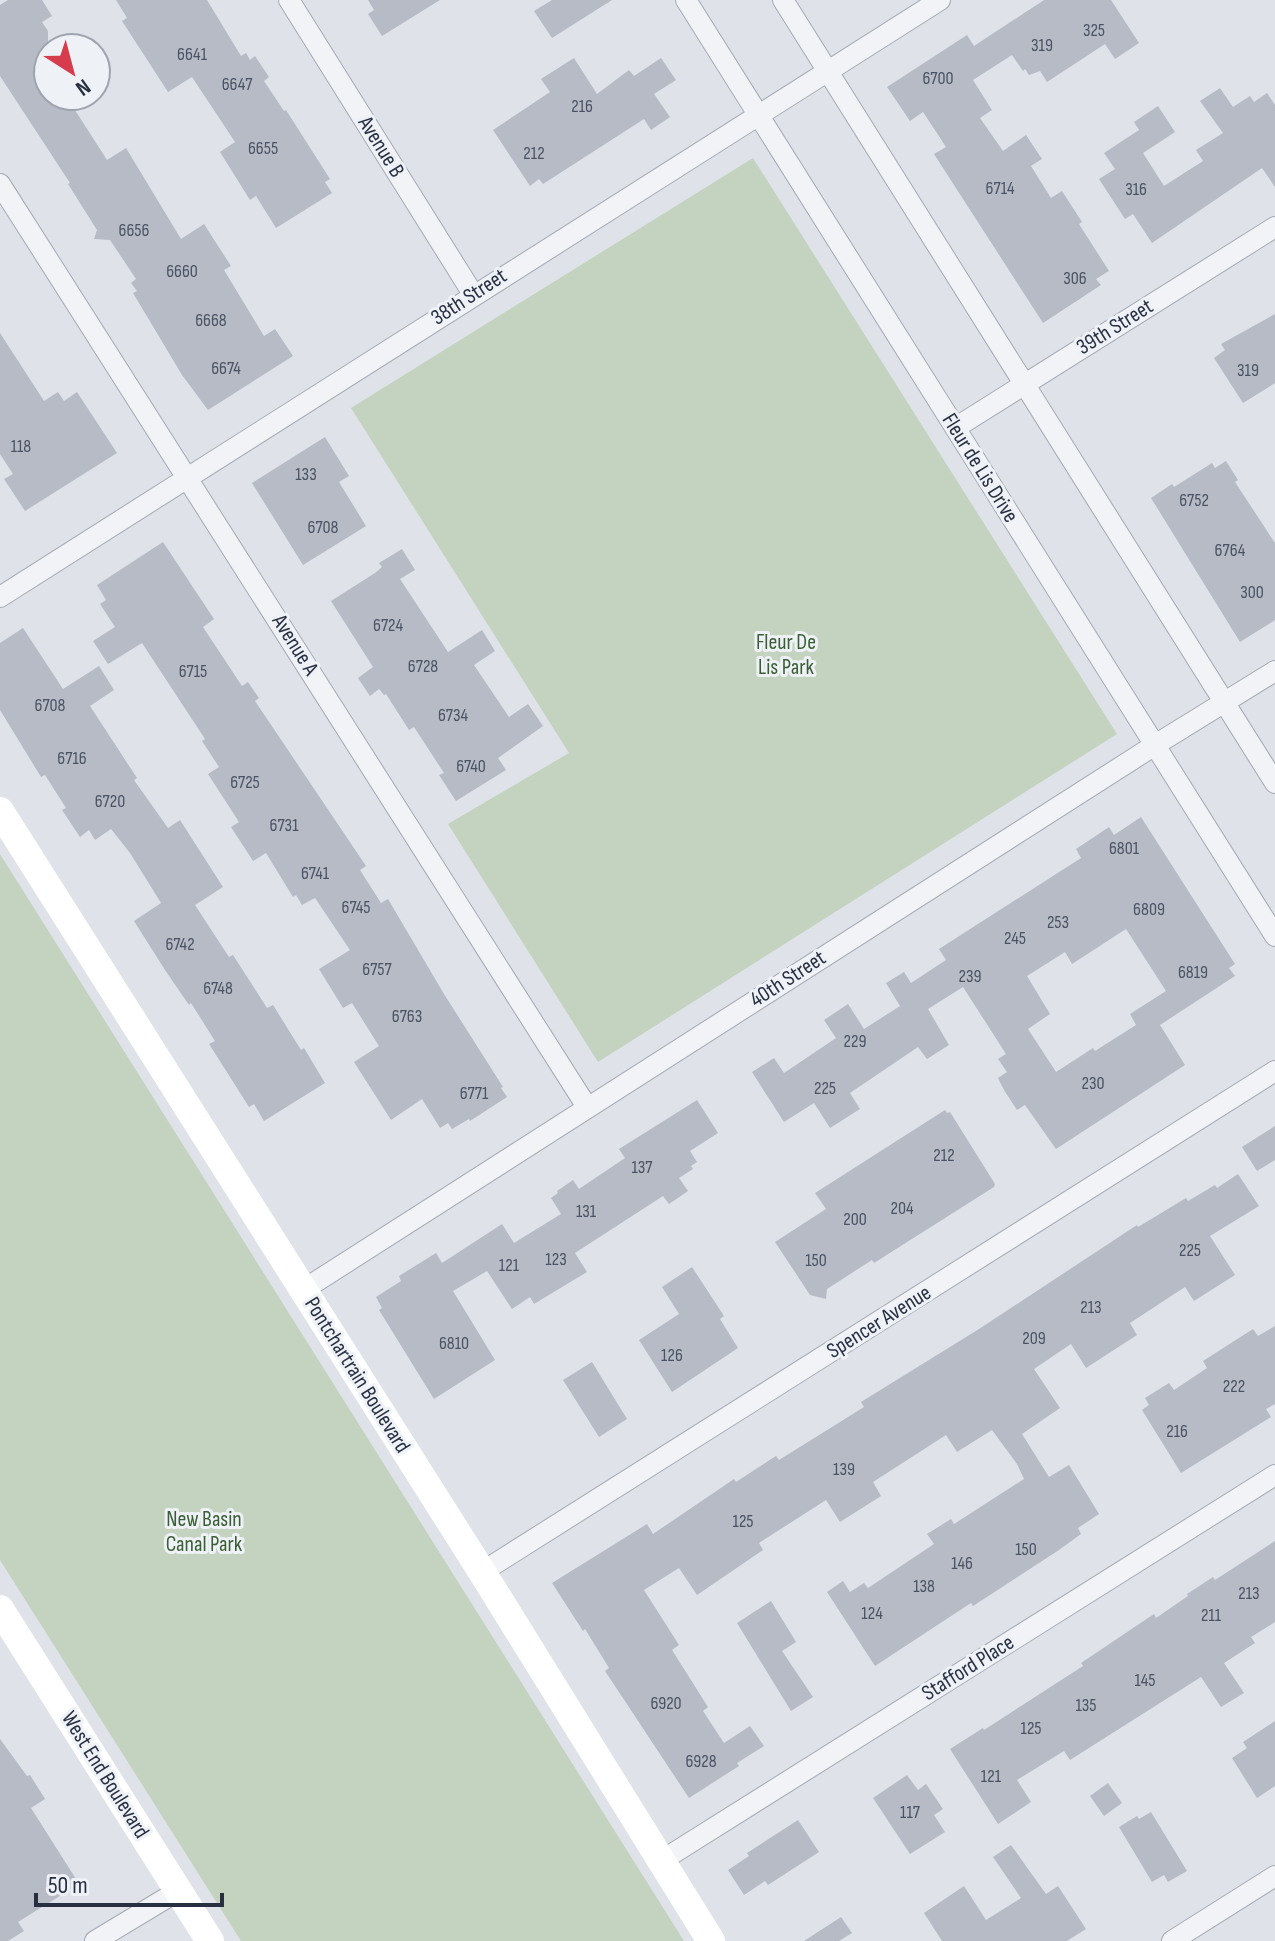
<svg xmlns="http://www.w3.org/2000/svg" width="1275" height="1941" font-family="'Sofia Sans Condensed',sans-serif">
  <rect width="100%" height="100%" fill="#dfe2e9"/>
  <path fill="#c4d3bf" d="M753,158L1117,734L598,1062L448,824L569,753L351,408Z
    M0,854L684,1941H241L0,1560Z"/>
  <path fill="#b6bbc6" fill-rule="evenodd" d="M8,0H42L52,16L42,22L48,31V96H66L107,160L126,148L181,239L204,224L231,266L224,270L264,336L275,329L293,356L208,410L182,375L133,293L137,291L131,283L136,279L110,240L94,239L97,230L68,184L70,183L0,76V5Z
    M116,0H207L241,56L246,53L250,60L255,56L269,77L264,81L284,111L286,110L330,179L325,182L332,193L276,228L256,196L250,200L220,152L235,142L192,77L168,92L122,21L127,18Z
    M368,0H440L382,36L368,14L374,10Z
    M552,0H612L552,38L534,11Z
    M1044,0H1111L1139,43L1115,59L1105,44L1047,82L1040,71L1029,75L1025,69L1023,71L1012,55L973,80L992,110L980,118L1003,151L1026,135L1042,159L1031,166L1051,198L1062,191L1082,222L1079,224L1109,271L1096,279L1101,285L1043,323L934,154L946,147L923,112L910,121L887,87L967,35L974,46Z
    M574,58L597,94L629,70L634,76L661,58L676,80L654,94L670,117L651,130L644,119L543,184L539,179L530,186L493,130L550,92L541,79Z
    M1220,88L1233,107L1250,96L1254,102L1267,93L1275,105V187L1262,168L1152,243L1133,214L1125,219L1099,179L1115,169L1104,153L1139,130L1134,122L1158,106L1175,132L1143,153L1164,186L1203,161L1196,150L1223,133L1200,101Z
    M1275,314V383L1243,403L1214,358L1225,350L1221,344Z
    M0,333L44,401L58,392L64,401L77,392L117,453L25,511L4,479L13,474L0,454Z
    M325,437L349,476L339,482L366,526L303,565L252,483Z
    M1226,461L1238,480L1235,482L1275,543V620L1240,642L1151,498L1172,484L1174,487L1212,463L1215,468Z
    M163,542L214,619L203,627L242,686L248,682L259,698L255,701L366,866L360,870L381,903L388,899L444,994L503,1087L501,1088L507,1097L470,1121L469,1119L452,1129L448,1123L440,1128L422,1099L391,1120L354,1062L379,1046L352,1003L343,1008L319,969L350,950L315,898L302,905L296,895L293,897L266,853L253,861L231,827L239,822L208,774L219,767L202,741L205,739L142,643L108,664L93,641L115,627L100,604L106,600L97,585Z
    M402,549L415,570L400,579L448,652L482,630L495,651L474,665L509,717L528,704L543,726L498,758L506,770L456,801L439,775L444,773L414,727L409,730L386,694L384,695L379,689L370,696L358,678L373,667L331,601L375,573L382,567L379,563Z
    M23,628L63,689L99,666L114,690L90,706L137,778L134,780L168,828L180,820L223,887L195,905L229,957L233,955L267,1008L273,1005L301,1050L304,1048L325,1083L264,1121L254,1104L249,1107L230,1077L209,1044L215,1041L191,1003L189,1005L165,970L134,921L161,903L130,853L111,829L95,840L89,830L80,837L62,810L66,808L45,775L41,777L0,710V643Z
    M1141,817L1235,964L1229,968L1235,976L1160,1025L1185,1065L1056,1149L1025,1105L1017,1110L1004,1090L998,1078L1007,1072L998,1059L1006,1054L963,987L928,1009L949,1045L927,1059L918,1047L850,1093L860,1109L830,1128L814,1103L784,1122L752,1072L774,1058L784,1073L836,1038L824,1020L848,1004L864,1029L900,1006L886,983L904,972L911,983L946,960L939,949L1081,858L1076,849L1109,827L1114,835ZM1126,929L1166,991L1130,1014L1136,1025L1095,1051L1093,1048L1056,1072L1028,1029L1050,1014L1027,976L1065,952L1072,964Z
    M697,1100L718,1133L690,1151L697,1162L691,1166L693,1169L679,1178L688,1191L669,1204L663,1196L575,1253L587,1272L534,1304L530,1297L512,1309L487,1271L453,1291L495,1360L434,1399L379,1310L382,1308L376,1297L401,1281L399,1276L436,1253L442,1263L502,1224L514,1243L561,1214L551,1198L558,1193L557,1191L573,1180L579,1189L625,1158L619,1149Z
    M945,1110L947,1113L950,1112L995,1184L994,1187L874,1263L872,1260L827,1289L826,1299L810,1295L775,1242L826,1209L815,1193Z
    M1275,1126V1160L1257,1171L1242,1147Z
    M1238,1174L1259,1206L1210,1236L1235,1275L1194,1301L1185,1287L1130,1323L1137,1335L1086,1368L1071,1344L1034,1369L1060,1408L1022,1434L1049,1477L1069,1465L1099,1514L1078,1528L1081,1534L1059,1550L973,1606L971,1603L875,1666L827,1592L843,1581L850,1592L864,1583L868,1588L934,1544L927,1534L951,1519L954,1524L1024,1479L1017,1464L992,1430L957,1452L946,1435L873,1482L881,1496L840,1522L826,1500L759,1543L763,1550L697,1595L679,1568L644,1590L679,1645L672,1650L708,1707L703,1711L724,1743L750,1726L764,1746L737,1763L739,1766L689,1798L605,1671L609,1668L585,1629L583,1631L552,1583L647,1524L653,1534L734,1479L736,1482L776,1456L779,1460L864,1407L861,1402L979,1329L1137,1225L1138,1227L1186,1198L1188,1201L1215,1185L1217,1188Z
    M692,1267L724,1316L720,1319L738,1348L672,1392L639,1340L679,1314L662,1287Z
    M1275,1326V1404L1266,1409L1271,1417L1181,1473L1142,1410L1149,1405L1145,1398L1169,1383L1174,1390L1207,1368L1203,1361L1253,1329L1258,1336Z
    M592,1362L627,1419L599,1437L563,1380Z
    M1275,1541V1622L1251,1637L1255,1643L1224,1663L1244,1693L1221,1707L1201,1677L1070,1760L1064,1751L1017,1780L1031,1802L998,1824L950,1749L983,1728L984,1730L1083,1666L1081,1663L1154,1614L1156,1618L1188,1596L1187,1594L1213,1577L1215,1580Z
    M771,1601L796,1642L782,1651L813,1697L791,1711L737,1623Z
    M1275,1721V1786L1257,1798L1232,1758L1247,1748L1243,1742Z
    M0,1739L27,1776L30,1775L45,1799L31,1808L76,1879L74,1881L76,1886L18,1922L24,1931L8,1941H0Z
    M907,1775L918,1790L926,1784L943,1809L934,1815L945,1832L910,1854L873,1798Z
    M1108,1783L1122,1803L1104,1816L1090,1796Z
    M1151,1812L1187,1871L1168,1882L1164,1875L1152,1882L1119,1827L1137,1816L1139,1819Z
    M798,1820L819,1852L768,1885L765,1881L744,1895L728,1870L749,1856L747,1853Z
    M1011,1845L1046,1894L1058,1886L1086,1929L1067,1941H942L924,1913L964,1886L986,1920L1021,1898L993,1857Z
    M841,1917L852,1933L839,1941H804Z"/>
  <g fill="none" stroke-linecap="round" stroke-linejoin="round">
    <g stroke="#a4a9b3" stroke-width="22">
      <path id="street" d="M289,0L473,294
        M686,0L1275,936
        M783,0L1275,783
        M0,184L587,1107
        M955,428L1275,227
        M0,597L940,0
        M303,1290L1155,745L1275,671
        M482,1572L1275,1071
        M661,1861L1275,1475
        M95,1941L178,1891
        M1172,1941L1275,1876"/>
    </g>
    <use href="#street" stroke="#f2f3f7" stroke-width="20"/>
    <path stroke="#fff" stroke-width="28" d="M0,811L482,1572L711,1941
      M0,1609L210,1941"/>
  </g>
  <g text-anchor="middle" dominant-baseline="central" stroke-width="6" stroke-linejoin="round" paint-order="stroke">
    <g font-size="18" fill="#4b5262">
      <text x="1094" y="30">325</text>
      <text x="1042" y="45">319</text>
      <text x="192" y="54">6641</text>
      <text x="938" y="78">6700</text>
      <text x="237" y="84">6647</text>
      <text x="582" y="106">216</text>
      <text x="263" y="148">6655</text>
      <text x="534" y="153">212</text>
      <text x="1000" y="188">6714</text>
      <text x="1136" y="189">316</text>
      <text x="134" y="230">6656</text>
      <text x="182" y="271">6660</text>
      <text x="1075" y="278">306</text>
      <text x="211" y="320">6668</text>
      <text x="226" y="368">6674</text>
      <text x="1248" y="370">319</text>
      <text x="21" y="446">118</text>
      <text x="306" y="474">133</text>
      <text x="1194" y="500">6752</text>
      <text x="323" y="527">6708</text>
      <text x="1230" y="550">6764</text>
      <text x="1252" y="592">300</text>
      <text x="388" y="625">6724</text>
      <text x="423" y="666">6728</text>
      <text x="193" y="671">6715</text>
      <text x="50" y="705">6708</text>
      <text x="453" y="715">6734</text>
      <text x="72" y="758">6716</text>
      <text x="471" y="766">6740</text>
      <text x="245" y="782">6725</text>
      <text x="110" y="801">6720</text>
      <text x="284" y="825">6731</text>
      <text x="1124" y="848">6801</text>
      <text x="315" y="873">6741</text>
      <text x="356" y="907">6745</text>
      <text x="1149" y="909">6809</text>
      <text x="1058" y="922">253</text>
      <text x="1015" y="938">245</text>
      <text x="180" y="944">6742</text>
      <text x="377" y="969">6757</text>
      <text x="1193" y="972">6819</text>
      <text x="970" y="976">239</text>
      <text x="218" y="988">6748</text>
      <text x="407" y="1016">6763</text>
      <text x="855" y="1041">229</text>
      <text x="1093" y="1083">230</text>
      <text x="825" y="1088">225</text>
      <text x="474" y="1093">6771</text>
      <text x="944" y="1155">212</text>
      <text x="642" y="1167">137</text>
      <text x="902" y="1208">204</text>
      <text x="586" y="1211">131</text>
      <text x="855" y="1219">200</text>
      <text x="1190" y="1250">225</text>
      <text x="556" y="1259">123</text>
      <text x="816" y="1260">150</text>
      <text x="509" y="1265">121</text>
      <text x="1091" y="1307">213</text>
      <text x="1034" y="1338">209</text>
      <text x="454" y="1343">6810</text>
      <text x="672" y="1355">126</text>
      <text x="1234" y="1386">222</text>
      <text x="1177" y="1431">216</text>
      <text x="844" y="1469">139</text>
      <text x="743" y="1521">125</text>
      <text x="1026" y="1549">150</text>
      <text x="962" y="1563">146</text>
      <text x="924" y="1586">138</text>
      <text x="1249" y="1593">213</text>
      <text x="872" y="1613">124</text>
      <text x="1211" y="1615">211</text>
      <text x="1145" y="1680">145</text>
      <text x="666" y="1703">6920</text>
      <text x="1086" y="1705">135</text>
      <text x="1031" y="1728">125</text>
      <text x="701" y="1761">6928</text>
      <text x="991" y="1776">121</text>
      <text x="910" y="1812">117</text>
    </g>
    <g font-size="22" fill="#272f41" stroke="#eef1f6">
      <text transform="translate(381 147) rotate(58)">Avenue B</text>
      <text transform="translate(469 297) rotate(-33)">38th Street</text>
      <text transform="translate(1115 327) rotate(-32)">39th Street</text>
      <text transform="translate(980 468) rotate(58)">Fleur de Lis Drive</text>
      <text transform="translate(295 645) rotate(58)">Avenue A</text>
      <text transform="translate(788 979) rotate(-33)">40th Street</text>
      <text transform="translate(879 1322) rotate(-32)">Spencer Avenue</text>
      <text transform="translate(357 1375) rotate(58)">Pontchartrain Boulevard</text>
      <text transform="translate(968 1668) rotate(-32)">Stafford Place</text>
      <text transform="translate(105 1775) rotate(58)">West End Boulevard</text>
    </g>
    <g font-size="22" fill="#395e33" stroke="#eef1f6">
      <text x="786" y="642">Fleur De<tspan x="786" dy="25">Lis Park</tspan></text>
      <text x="204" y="1519">New Basin<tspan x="204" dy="25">Canal Park</tspan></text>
    </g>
  </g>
  <g transform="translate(72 72) rotate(144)"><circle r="38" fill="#eef1f6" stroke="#9ea3ae" stroke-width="2"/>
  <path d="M0-6L14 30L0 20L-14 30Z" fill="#d63c4c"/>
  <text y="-12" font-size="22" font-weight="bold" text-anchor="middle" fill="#272f41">N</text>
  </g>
  <path d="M36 1893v12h186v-12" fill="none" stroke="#272f41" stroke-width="4"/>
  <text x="48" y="1893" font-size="24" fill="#272f41" stroke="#eef1f6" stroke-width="6" paint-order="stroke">50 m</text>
</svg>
